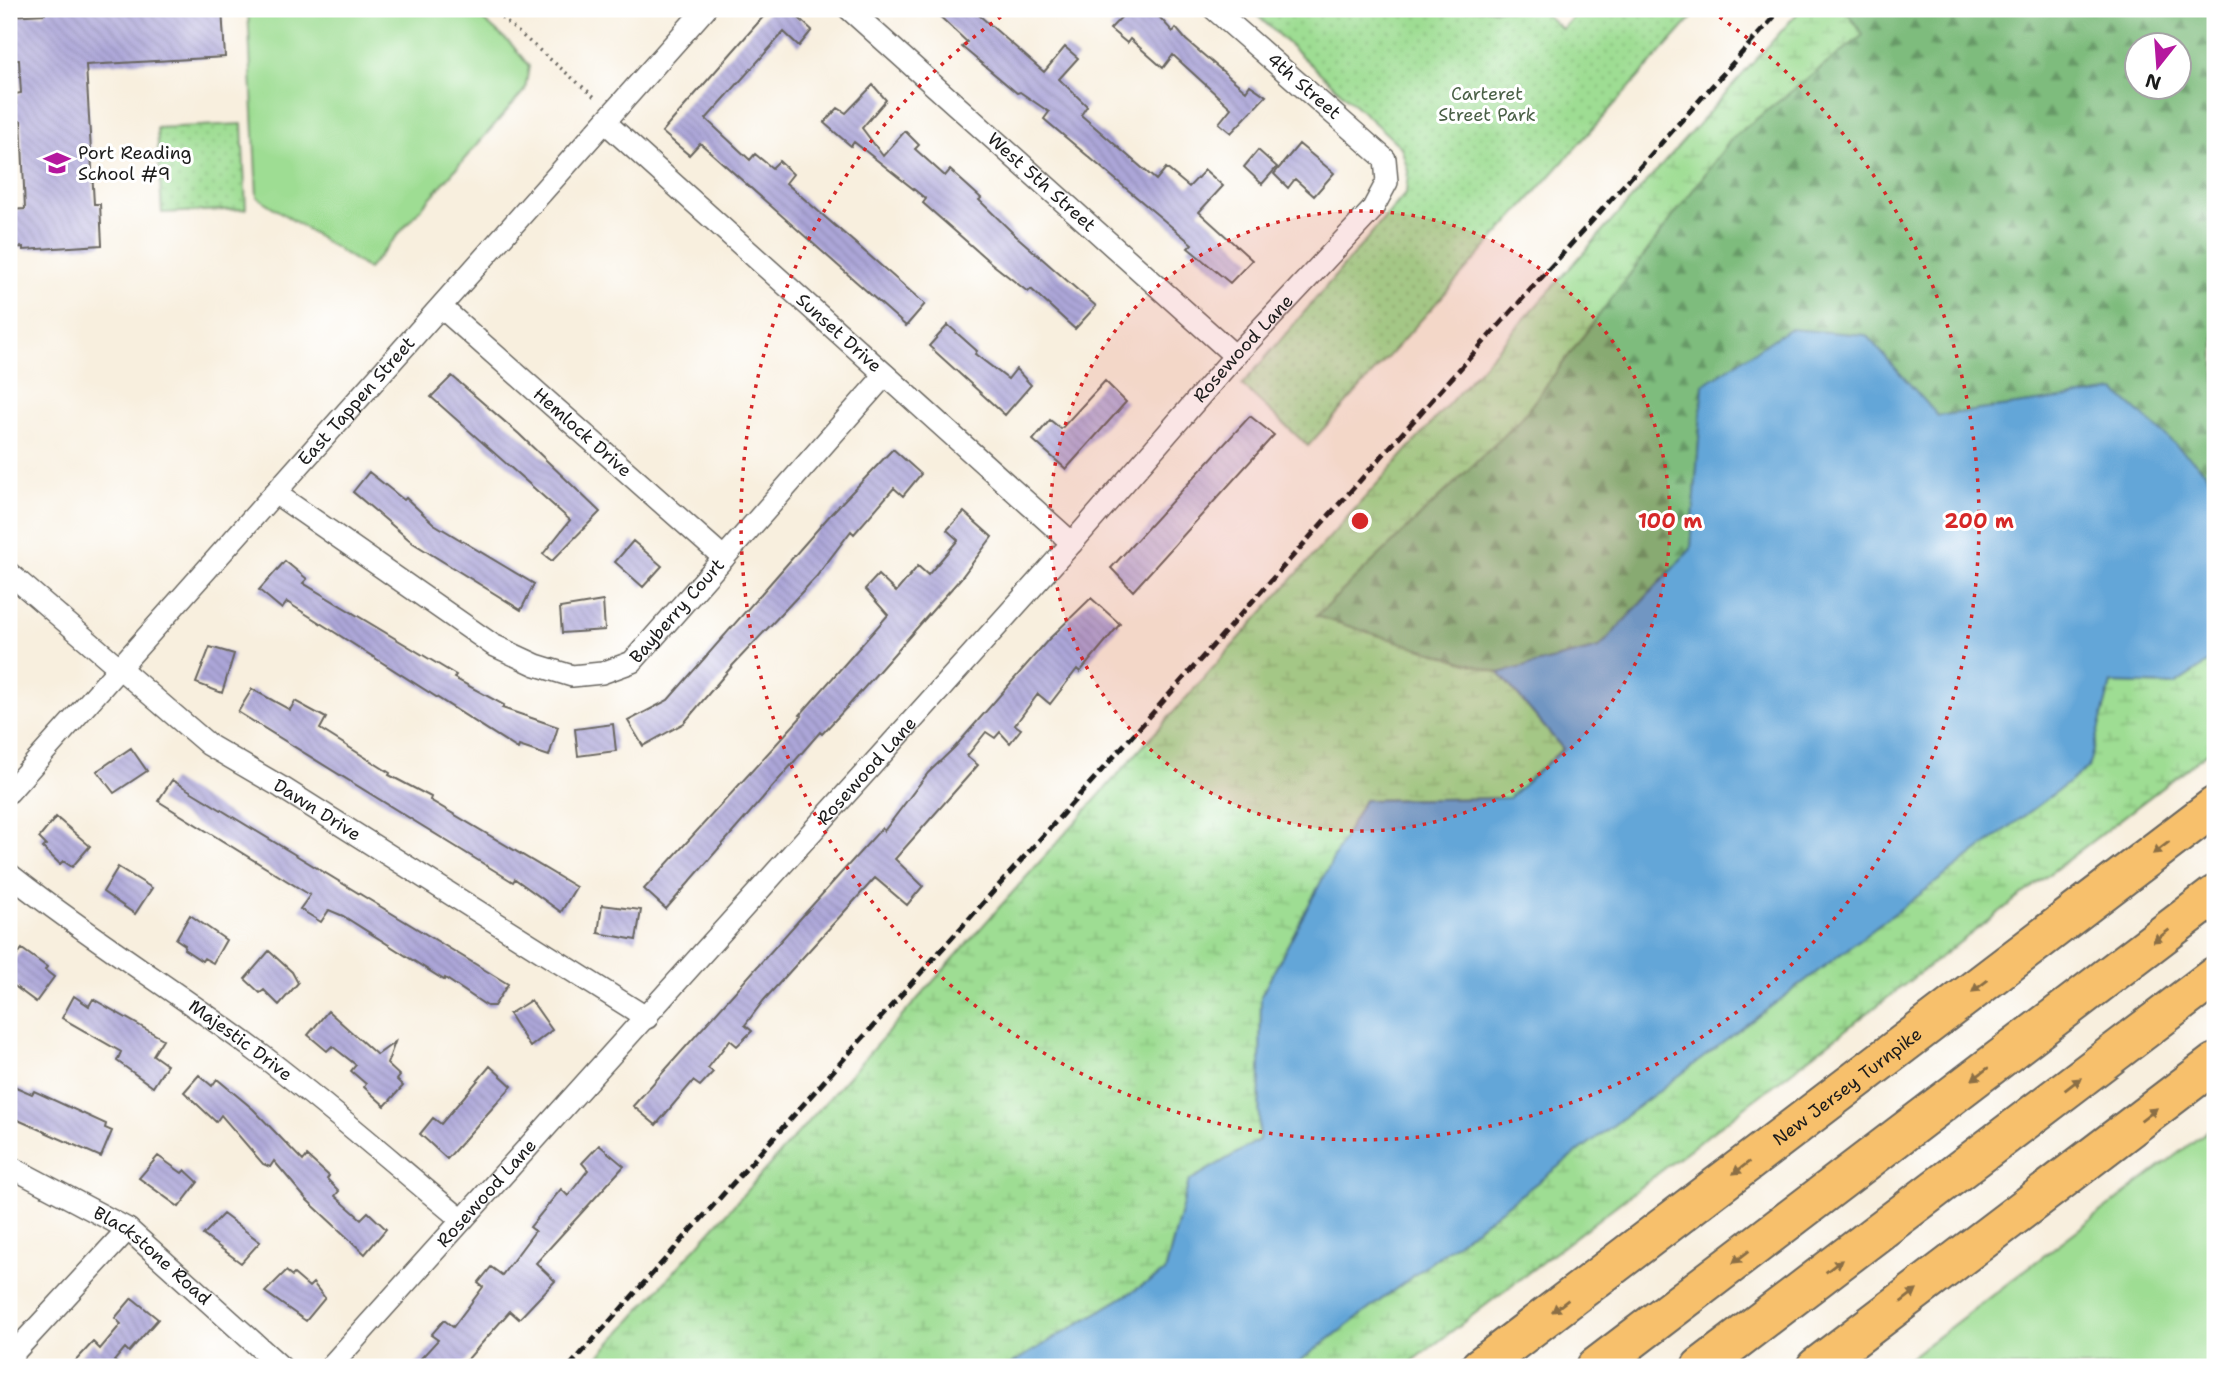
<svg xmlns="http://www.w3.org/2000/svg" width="2224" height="1376" font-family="'Shantell Sans',sans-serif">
  <defs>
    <pattern id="forest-firs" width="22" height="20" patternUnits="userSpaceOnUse" patternTransform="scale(1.75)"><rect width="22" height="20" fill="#7ebc7d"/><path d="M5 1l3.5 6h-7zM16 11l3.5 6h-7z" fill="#669866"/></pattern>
    <pattern id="wetland-marsh" width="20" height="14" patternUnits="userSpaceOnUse" patternTransform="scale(1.75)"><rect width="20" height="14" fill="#9edd93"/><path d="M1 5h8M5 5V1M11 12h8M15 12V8" fill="none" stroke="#88bd7e"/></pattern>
    <pattern id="park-dots" width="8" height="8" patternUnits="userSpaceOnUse" patternTransform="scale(1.75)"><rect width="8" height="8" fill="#9edd93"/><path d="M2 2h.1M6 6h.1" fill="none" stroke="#88bd7e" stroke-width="1.8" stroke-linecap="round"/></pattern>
    <pattern id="building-back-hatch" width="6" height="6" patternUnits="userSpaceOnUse" patternTransform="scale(1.75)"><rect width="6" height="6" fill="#aca6d8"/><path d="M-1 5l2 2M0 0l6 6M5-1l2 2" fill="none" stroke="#938eb9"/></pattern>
  </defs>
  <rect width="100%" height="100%" fill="#fff"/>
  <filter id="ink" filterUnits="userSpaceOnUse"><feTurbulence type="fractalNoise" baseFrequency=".0143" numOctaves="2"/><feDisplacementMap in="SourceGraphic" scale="14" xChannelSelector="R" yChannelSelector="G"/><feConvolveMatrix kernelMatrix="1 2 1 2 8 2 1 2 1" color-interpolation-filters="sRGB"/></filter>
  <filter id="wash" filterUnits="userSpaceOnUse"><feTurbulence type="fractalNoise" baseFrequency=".00686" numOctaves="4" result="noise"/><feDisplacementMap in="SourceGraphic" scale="28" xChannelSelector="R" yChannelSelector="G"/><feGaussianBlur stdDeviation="1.57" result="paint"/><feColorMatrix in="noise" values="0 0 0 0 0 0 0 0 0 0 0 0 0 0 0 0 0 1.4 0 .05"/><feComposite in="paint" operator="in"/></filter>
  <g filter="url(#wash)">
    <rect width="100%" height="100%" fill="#f8efde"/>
    <path fill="#9edd93" stroke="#5d7c58" stroke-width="2" d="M248,9H471L512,45L529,66L525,90L368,269L257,197Z
      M2215,1125V1367H1898Z"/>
    <path fill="url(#forest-firs)" stroke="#4d6c4c" stroke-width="2" fill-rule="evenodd" d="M1845,9H2215V482L2115,392L1937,416L1866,335L1703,385L1691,549L1599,648L1499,673L1315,617L1520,420L1732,138L1862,35ZM2136,46H2178V88H2136Z"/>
    <path fill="url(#wetland-marsh)" stroke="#5d7c58" stroke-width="2" d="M1801,9H1845L1863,35L1732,138L1520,420L1316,616L1499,673L1563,748L1509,798L1364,800L1261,996L1259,1140L1189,1181L1165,1272L1006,1367H589Z
      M2215,658V747L1405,1367H1292L2087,768L2111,683L2174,685Z"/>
    <path fill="url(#park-dots)" stroke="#5d7c58" stroke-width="2" d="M1250,9H1539L1562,29L1580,9H1700L1308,446L1242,385L1406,193L1408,171L1401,147Z
      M242,124L246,209L162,213L157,128Z"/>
    <path fill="#63a6d8" stroke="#40617a" stroke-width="2" d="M1789,329L1866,335L1938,416L2115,391L2205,471L2215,492V658L2174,685L2111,683L2088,768L1292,1367H1006L1165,1272L1189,1181L1259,1140L1261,996L1364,800L1509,798L1563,749L1499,673L1599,648L1691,549L1703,385Z"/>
    <g id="blocks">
      <path fill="url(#building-back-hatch)" d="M45,9H222L225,57L86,65L94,204H100L102,245L23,250V247L9,248V210L25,209L21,121H17L15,94L21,93L19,60H9V16L45,14Z
        M770,9H789L812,30L799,46L784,32L706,119L750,160L755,154L772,168L779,161L793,174L786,183L925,304L906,326L700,143L689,155L662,132Z
        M932,9H972L1044,72L1065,47L1078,58L1059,79L1087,106L1081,115L1156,180L1166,168L1189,187L1205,170L1223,186L1199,212L1252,260L1230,283L1188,248L1192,244L1044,119L1049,112L1020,92L1017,93L962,47L967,42Z
        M1129,9H1152L1173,32L1176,28L1186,40L1246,91L1250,85L1266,96L1231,133L1219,123L1231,108L1173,55L1163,68L1130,39L1127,43L1110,29Z
        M873,85L886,100L862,128L883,156L905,131L919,145L915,149L945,176L950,170L981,198L979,200L1015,235L1096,306L1075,329L1031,289L1028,292L991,263L923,203L926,199L854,142L851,146L824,123L838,108L846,113Z
        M1299,144L1334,173L1314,196L1295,179L1288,188L1274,174Z
        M1258,150L1277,167L1262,184L1244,167Z
        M948,325L977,351L975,354L1008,379L1016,369L1031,385L1005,415L929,346Z
        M452,376L519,434L600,512L552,561L543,554L570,520L431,397Z
        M1105,381L1126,402L1066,469L1033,440L1050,420L1061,429Z
        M1250,416L1274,435L1133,591L1111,568Z
        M893,449L921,474L903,496L894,488L854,534L851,531L816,577L733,665L684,723L643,746L628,721L668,700L831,514Z
        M369,472L404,500L406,498L434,524L534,584L521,610L413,543L353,492Z
        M964,512L992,537L961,578L849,705L822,734L820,732L666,909L644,889L802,716L800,715L888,615L865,589L878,575L896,592L918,566L928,575L958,540L947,530Z
        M633,541L662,566L643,587L615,562Z
        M285,561L307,579L303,583L456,675L454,678L504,705L502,708L558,727L549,756L519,746L518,749L287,602L282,609L259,590Z
        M1091,598L1120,624L1080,672L1077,669L1050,704L1038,694L1015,725L1021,729L1010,743L1000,732L995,738L986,732L967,756L978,765L895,859L923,886L907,905L875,878L764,1000L745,1025L752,1031L737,1046L730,1040L708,1068L713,1072L700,1086L693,1081L656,1125L633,1106L842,872L882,828L884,831L928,773L955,747L1048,640Z
        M603,601L605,630L562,633L560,608Z
        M210,647L234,654L222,693L196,683Z
        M252,689L290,710L295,701L326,718L320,729L390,773L389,775L431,797L430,800L576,887L561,912L515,879L513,882L238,712Z
        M613,724L616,751L578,756L575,729Z
        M131,748L147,771L114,793L97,771Z
        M172,780L508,984L494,1006H487L445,978L444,980L343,916L329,910L321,922L300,909L310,895L158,801Z
        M56,817L90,846L72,867L63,861L60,864L43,848L46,845L39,838Z
        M118,867L152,888L135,914L103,892Z
        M602,905L641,910L636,940L598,933Z
        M190,915L226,940L213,963L204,958L202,961L184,949L185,945L176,939Z
        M22,949L47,967L45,970L54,977L36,1002L9,982V966Z
        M269,951L292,972L298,983L279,1005L264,990L260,993L245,979Z
        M74,996L89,1006L93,999L163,1039L153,1055L167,1065L153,1087L117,1061L121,1052L62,1018Z
        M531,1000L552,1030L530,1047L509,1014Z
        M328,1011L377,1055L395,1042L387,1064L400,1076L397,1080L403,1086L385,1106L364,1087L366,1084L351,1071L356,1065L332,1046L327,1051L308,1035Z
        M490,1066L512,1086L447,1159L420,1134L433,1118L441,1124Z
        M199,1075L212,1086L217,1079L253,1109L303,1161L307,1156L329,1176L327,1179L339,1191L335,1196L361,1219L368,1212L386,1229L365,1254L306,1199L274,1161L270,1167L263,1164L221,1115L216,1122L184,1092Z
        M9,1084L32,1094L34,1091L106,1124L105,1128L112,1131L101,1157L9,1116Z
        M599,1145L624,1166L536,1263L555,1281L519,1319L510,1311L461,1367H413L438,1340L431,1335L444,1320L453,1327L483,1287L478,1283L491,1267L502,1275L535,1231L530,1227L561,1189L568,1196L588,1170L582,1163Z
        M158,1156L182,1173L185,1170L198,1182L179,1207L139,1178Z
        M223,1214L260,1242L241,1263L203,1235Z
        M286,1271L292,1276L294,1274L309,1287L313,1283L325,1298L306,1321L265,1292Z
        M132,1298L158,1319L129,1352L125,1348L114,1361L122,1367H70L93,1342L100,1349L121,1324L115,1318Z"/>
    </g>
  </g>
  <g filter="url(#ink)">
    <use href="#blocks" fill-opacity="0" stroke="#696660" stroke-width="2"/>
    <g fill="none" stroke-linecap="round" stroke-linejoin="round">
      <g stroke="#696660" stroke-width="24">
        <g id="street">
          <path id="s1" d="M849,9L1235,356"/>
          <path id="s2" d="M605,122L1072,543"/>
          <path id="s3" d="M441,307L724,558"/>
          <path id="s4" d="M275,493L493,645L536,665L572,676L602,673L632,662L885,375"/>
          <path id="s5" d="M9,573L209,745L281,787L647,1018"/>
          <path id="s6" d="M9,792L705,9"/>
          <path id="s7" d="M9,874C88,937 175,990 256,1051C327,1104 394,1164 462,1220"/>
          <path id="s8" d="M9,1166L128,1229L281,1367"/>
          <path d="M9,1358L128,1229"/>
          <path id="s9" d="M330,1367L1072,543L1235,356L1372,210L1387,182L1385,159L1214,9"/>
        </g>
      </g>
      <g stroke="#696660" stroke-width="42">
        <g id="highway">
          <path id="s10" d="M1480,1367L2215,806"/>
          <path d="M1596,1367L2215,895"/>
          <path d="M1701,1367L2215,976"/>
          <path d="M1816,1367L2215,1063"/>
        </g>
      </g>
      <path stroke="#696660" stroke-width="3.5" stroke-dasharray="2 5" stroke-linecap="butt" d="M491,9L597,99"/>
      <use href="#street" stroke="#fff" stroke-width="21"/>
      <use href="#highway" stroke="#f7c06c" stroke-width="38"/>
      <path stroke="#1c1c1c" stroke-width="5" stroke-dasharray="10 5" stroke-linecap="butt" d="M569,1367L1781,9"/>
    </g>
    <defs><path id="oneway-solid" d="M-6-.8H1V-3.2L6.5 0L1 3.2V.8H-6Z" transform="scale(1.75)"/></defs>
    <g fill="#8a6e44">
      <use href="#oneway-solid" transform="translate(2161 848) rotate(143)"/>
      <use href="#oneway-solid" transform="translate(2161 936) rotate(143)"/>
      <use href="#oneway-solid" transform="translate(1980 986) rotate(143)"/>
      <use href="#oneway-solid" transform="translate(1980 1074) rotate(143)"/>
      <use href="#oneway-solid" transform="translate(2073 1084) rotate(-37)"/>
      <use href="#oneway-solid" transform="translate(2149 1114) rotate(-37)"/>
      <use href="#oneway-solid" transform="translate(1741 1168) rotate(143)"/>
      <use href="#oneway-solid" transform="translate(1741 1257) rotate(143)"/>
      <use href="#oneway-solid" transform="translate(1834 1266) rotate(-37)"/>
      <use href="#oneway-solid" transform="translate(1909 1296) rotate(-37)"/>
      <use href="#oneway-solid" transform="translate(1560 1306) rotate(143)"/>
    </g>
  </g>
  <circle cx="1360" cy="521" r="310" fill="#d62828" fill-opacity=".12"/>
  <g fill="none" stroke="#d62828" stroke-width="3.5" stroke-dasharray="3.5 7">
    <circle cx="1360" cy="521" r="310"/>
    <path d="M1711 11A619 619 0 1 1 1009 11"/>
  </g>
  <defs>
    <g id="school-bare" transform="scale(2.1)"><path d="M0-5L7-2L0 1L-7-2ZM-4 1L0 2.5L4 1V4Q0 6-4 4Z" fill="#b5179e" stroke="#fff" stroke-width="2.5" paint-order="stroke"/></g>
  </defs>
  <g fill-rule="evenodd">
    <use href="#school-bare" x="57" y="163"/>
  </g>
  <g text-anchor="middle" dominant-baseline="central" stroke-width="6" stroke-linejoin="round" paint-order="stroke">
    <g font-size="18" fill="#1c1c1c" stroke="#fff">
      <text transform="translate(1304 86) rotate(41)">4th Street</text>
      <text stroke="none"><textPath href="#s1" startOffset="259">West 5th Street</textPath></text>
      <text stroke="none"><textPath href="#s2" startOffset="315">Sunset Drive</textPath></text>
      <text stroke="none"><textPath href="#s9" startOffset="1368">Rosewood Lane</textPath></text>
      <text stroke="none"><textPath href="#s6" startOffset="523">East Tappen Street</textPath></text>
      <text stroke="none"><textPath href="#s3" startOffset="189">Hemlock Drive</textPath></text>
      <text stroke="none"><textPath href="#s4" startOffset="481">Bayberry Court</textPath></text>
      <text stroke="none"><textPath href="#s9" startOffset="802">Rosewood Lane</textPath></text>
      <text stroke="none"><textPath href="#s5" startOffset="390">Dawn Drive</textPath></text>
      <text stroke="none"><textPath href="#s7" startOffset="285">Majestic Drive</textPath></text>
      <text stroke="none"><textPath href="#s10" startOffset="462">New Jersey Turnpike</textPath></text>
      <text stroke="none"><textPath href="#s9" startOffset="234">Rosewood Lane</textPath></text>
      <text stroke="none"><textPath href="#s8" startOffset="170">Blackstone Road</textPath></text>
    </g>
    <g font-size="18" fill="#4a6046" stroke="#fff">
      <text x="1487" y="94">Carteret<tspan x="1487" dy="21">Street Park</tspan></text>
    </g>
    <g font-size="18" fill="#1c1c1c" stroke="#fff" text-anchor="start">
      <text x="78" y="153">Port Reading<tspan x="78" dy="21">School #9</tspan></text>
    </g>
  </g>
  <circle cx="1360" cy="521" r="10" fill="#d62828" stroke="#fff" stroke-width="3.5"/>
  <g font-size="21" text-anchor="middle" font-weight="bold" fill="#d62828" stroke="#fff" stroke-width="6" stroke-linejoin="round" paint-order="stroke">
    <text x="1670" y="528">100 m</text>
    <text x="1979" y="528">200 m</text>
  </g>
  <rect width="2224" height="1376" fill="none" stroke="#fff" stroke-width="35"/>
  <g transform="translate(2158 66) rotate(197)"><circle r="33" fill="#ffffff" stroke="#a4a4a4" stroke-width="2"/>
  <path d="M0-5L12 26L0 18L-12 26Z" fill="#b5179e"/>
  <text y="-10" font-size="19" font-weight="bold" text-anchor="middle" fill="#1c1c1c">N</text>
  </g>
</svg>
